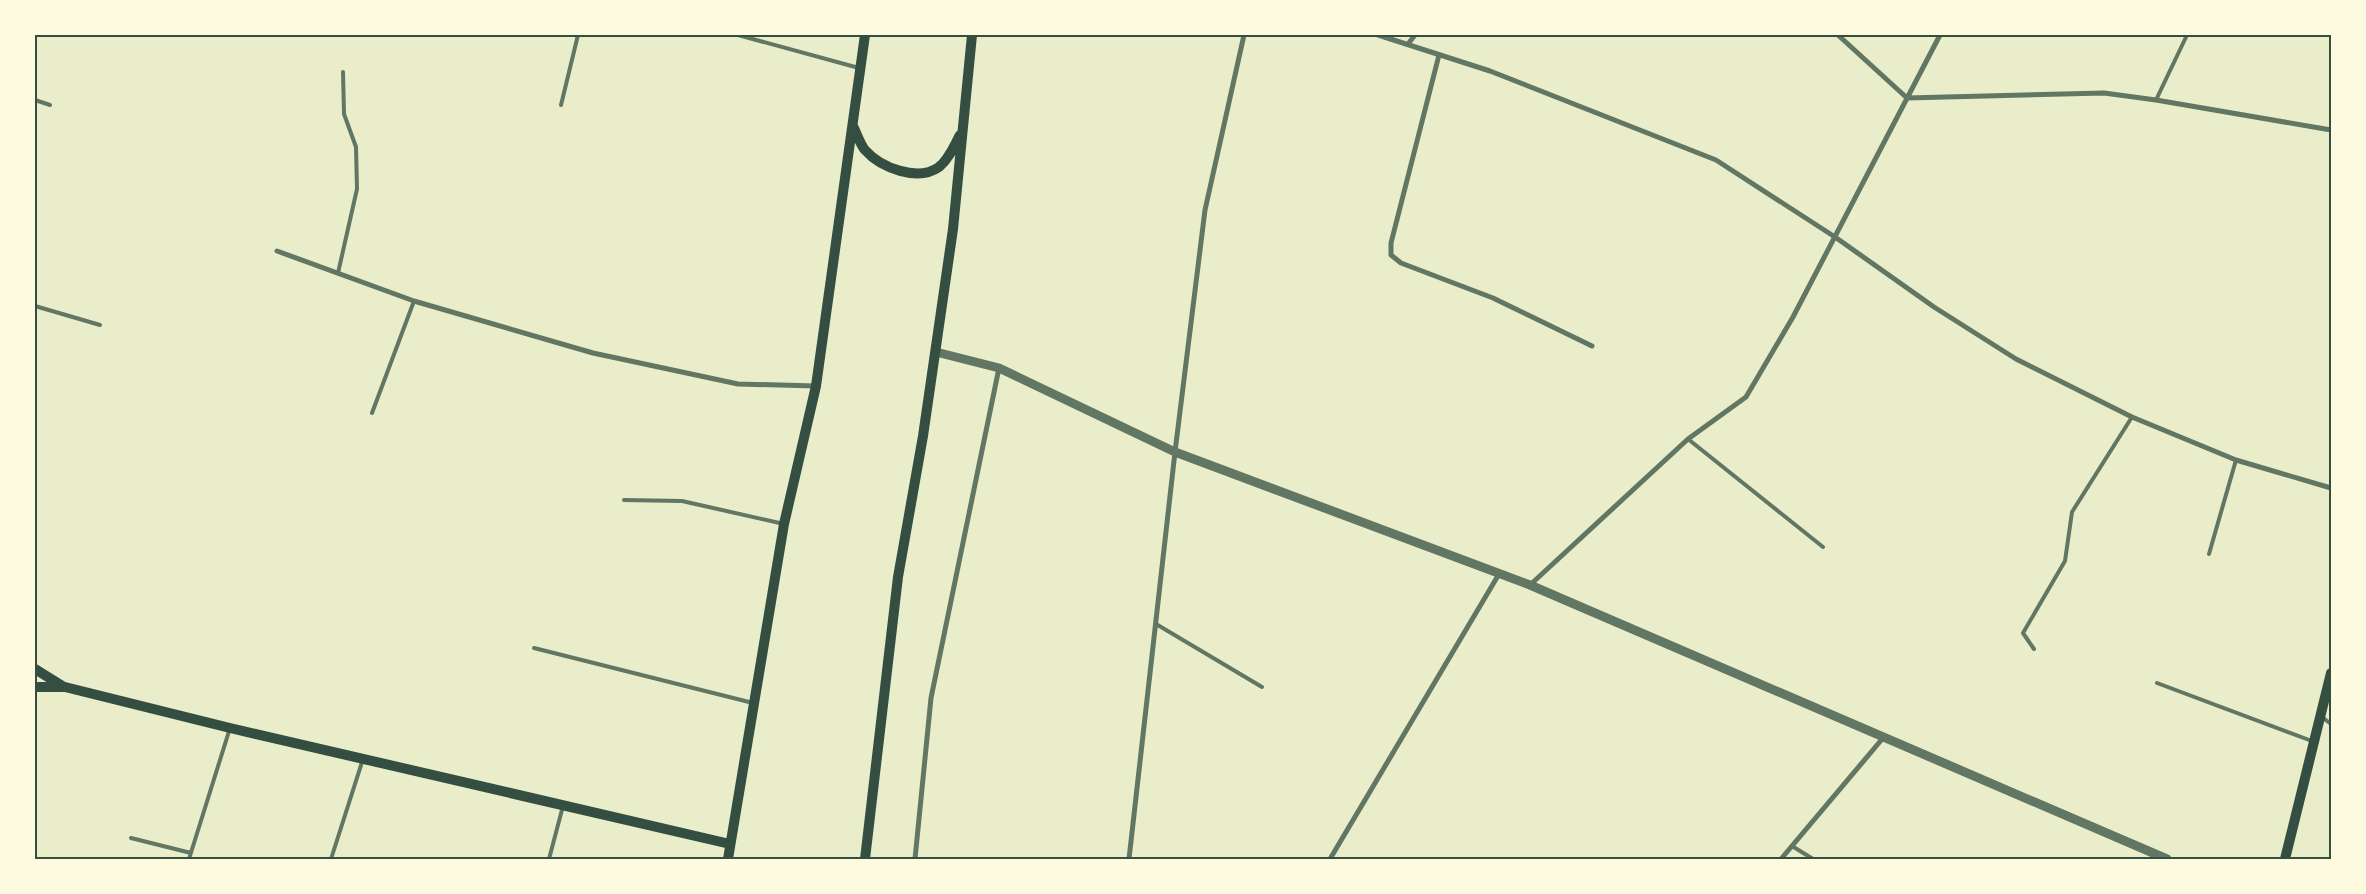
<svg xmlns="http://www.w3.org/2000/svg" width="2366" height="894" font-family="Commissioner,sans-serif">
  <rect width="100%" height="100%" fill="#e9edc9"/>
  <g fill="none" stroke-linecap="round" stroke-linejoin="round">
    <path stroke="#617663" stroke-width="4" d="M738,35L859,68
      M35,100L50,105
      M2156,100L2187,35
      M561,105L578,35
      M338,273L357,189L356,147L344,114L343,72
      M35,306L100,325
      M372,413L414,301
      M1688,439L1823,547
      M624,500L682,501L784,524
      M2209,554L2236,460
      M1156,624L1262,687
      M534,648L753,703
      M2034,649L2023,633L2065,561L2072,512L2132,417
      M2157,683L2312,741
      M2322,717L2331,724
      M131,838L191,853
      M1792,846L1813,859
      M189,859L230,728
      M331,859L363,759
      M549,859L563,806"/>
    <path stroke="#617663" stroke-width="5" d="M1378,35L1490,71L1716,160L1835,237L1934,307L2016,359L2132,417L2236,460L2331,488
      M1838,35L1907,98L2104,93L2156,100L2331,130
      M1408,44L1415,35
      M1439,55L1391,243V255L1401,263L1493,298L1592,346
      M277,251L414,301L593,353L738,384L816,386
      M1530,585L1688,439L1746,397L1793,317L1940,35
      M915,859L931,698L999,368
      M1129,859L1175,452L1205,210L1244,35
      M1330,859L1499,574
      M1781,859L1883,738"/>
    <path stroke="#617663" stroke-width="9" d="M936,352L999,368L1175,452L1530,585L2167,859"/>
    <path stroke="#344e41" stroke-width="10" d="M853,126C857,134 860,144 865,150C881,168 918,182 939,167C949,159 954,146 960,135
      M35,669L64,687
      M35,687H65L230,728L730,844
      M728,859L784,524L816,386L865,35
      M865,859L898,577L923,436L953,229L972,35
      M2285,859L2331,673"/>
  </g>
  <rect width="2366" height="894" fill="none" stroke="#fefae0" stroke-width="72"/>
  <rect x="36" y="36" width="2294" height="822" fill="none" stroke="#344e41" stroke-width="2"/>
</svg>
